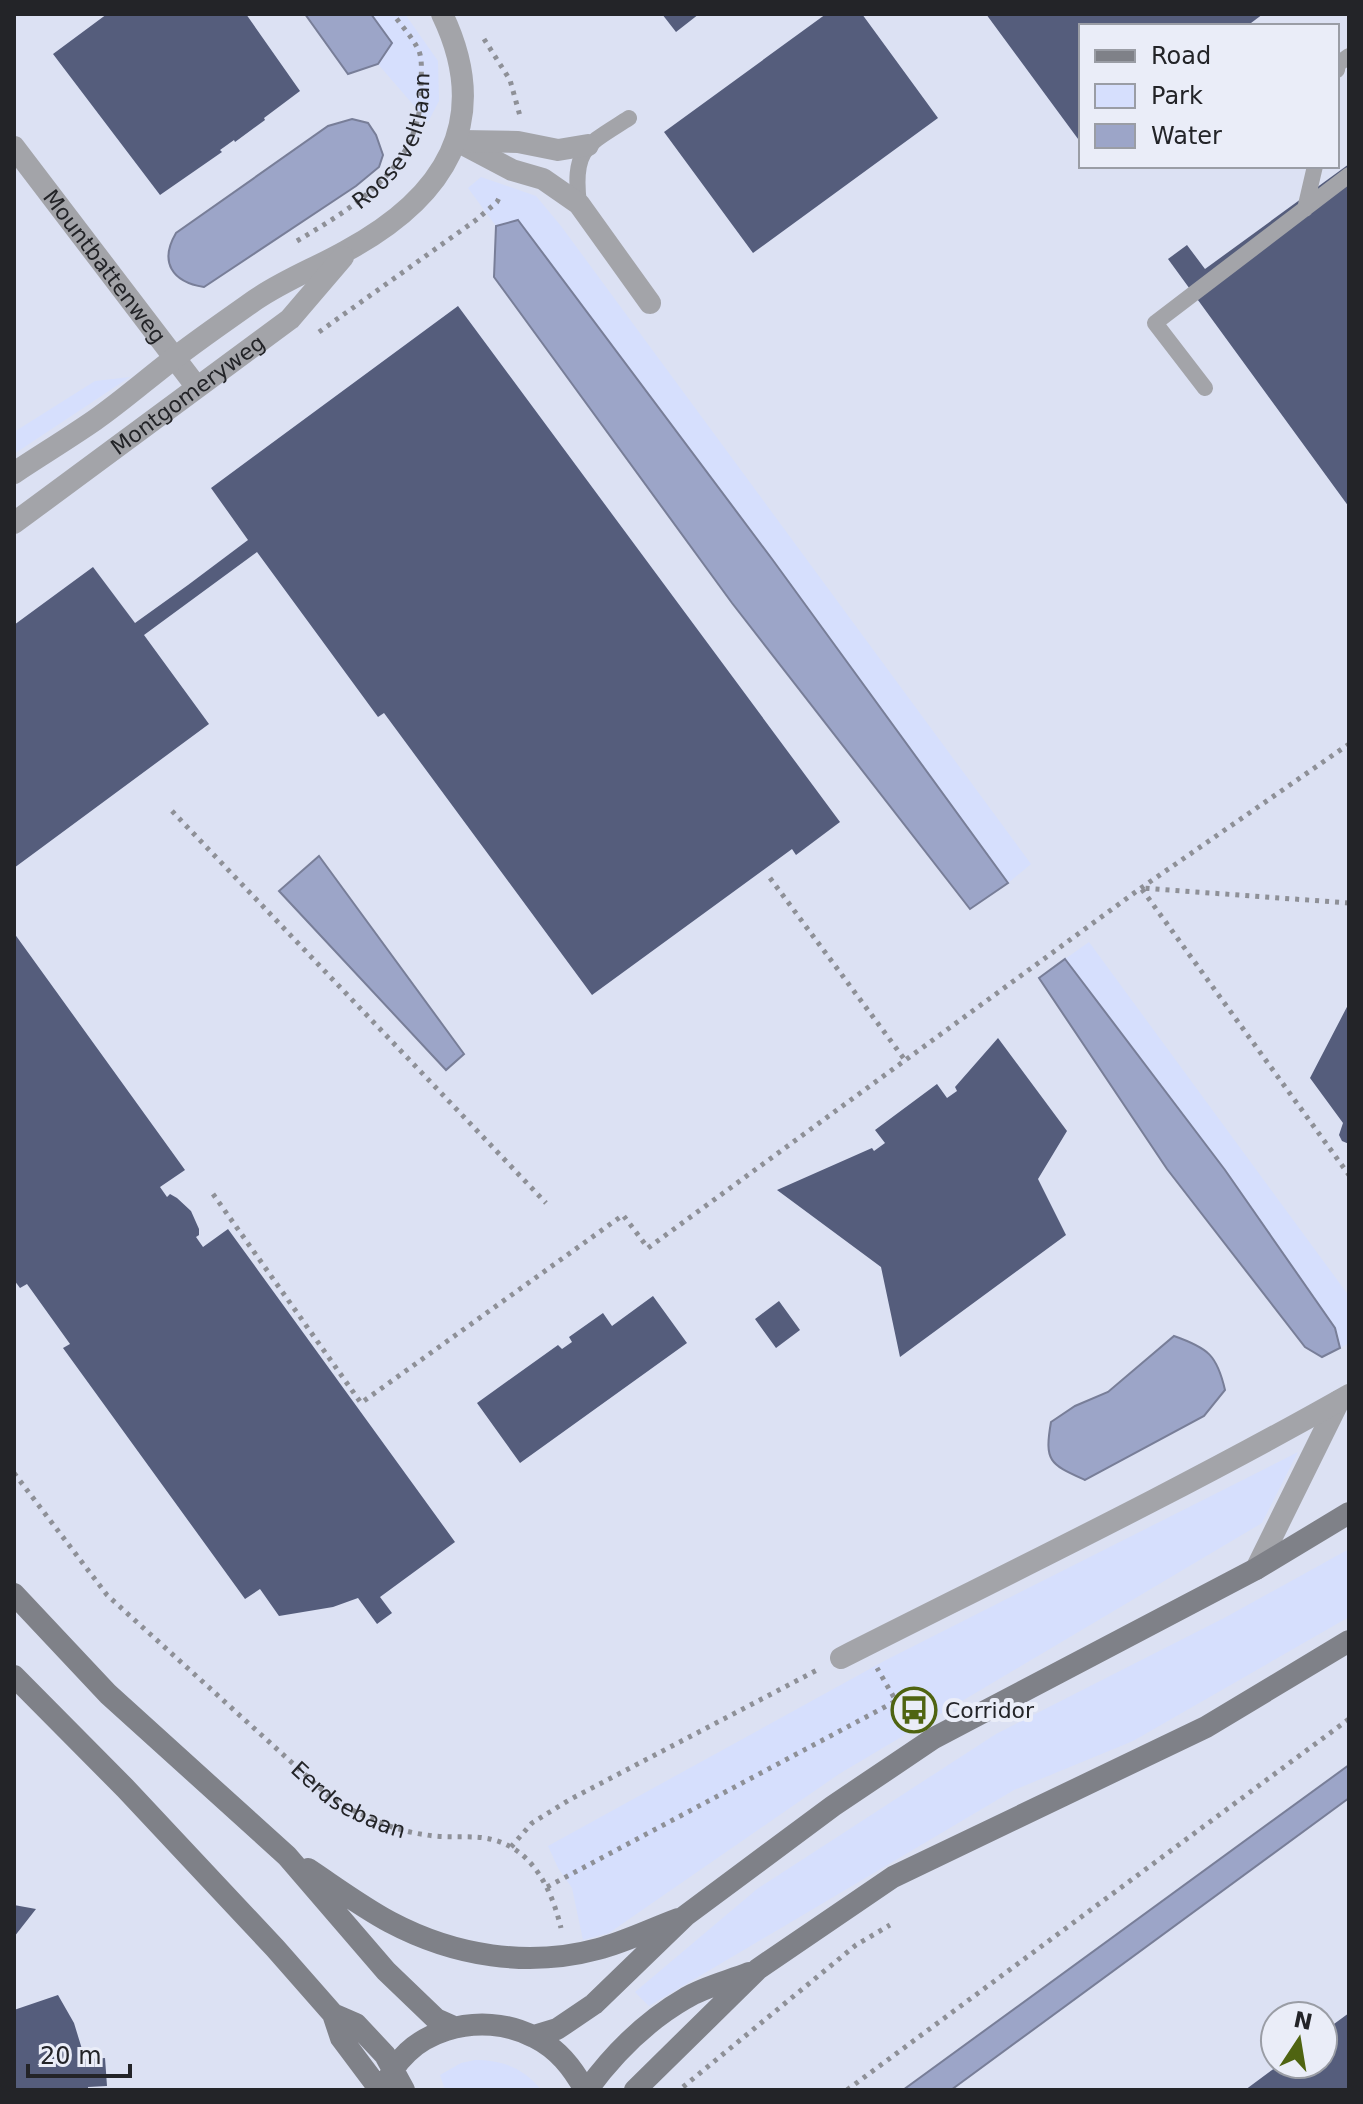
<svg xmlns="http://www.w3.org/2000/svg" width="1363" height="2104" font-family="'DejaVu Sans',sans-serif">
  <rect width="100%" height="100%" fill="#eaedf8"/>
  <path fill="#dce1f3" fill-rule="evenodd" d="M14,14H1349V2090H14ZM1081,26H1337V166H1081ZM1275,2016H1323V2064H1275Z"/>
  <path fill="#d6dffd" d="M371,14H405L438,61L439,101L428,122L378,64L392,43Z
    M481,177L536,196L561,226L1031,864L1008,883L772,559L518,220L496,226L468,188Z
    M130,377L14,454V432L95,381Z
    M1089,942L1349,1296V1343L1340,1348L1335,1328L1225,1170L1065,959Z
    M1298,1452L1262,1523L839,1774L609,1933L583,1940L572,1888L558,1868L548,1846L886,1660Z
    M1349,1549V1617L1133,1741L1014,1790L649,2006L635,1992L757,1889L996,1734L1226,1617Z
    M475,2060C502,2060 524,2068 541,2090H445L440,2075L461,2063Z"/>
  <path fill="#9ca5c8" stroke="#787e98" stroke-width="2" d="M305,14H371L392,43L378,64L348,74Z
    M352,119L368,123L376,135L383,155L379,167L356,186L204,287C172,282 159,262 176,233L328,126Z
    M518,220L772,559L1008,883L970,909L732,603L494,277L496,226Z
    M319,856L464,1054L446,1070L279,891Z
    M1065,959L1225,1170L1335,1328L1340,1348L1322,1357L1305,1347L1167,1169L1039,978Z
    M1174,1336C1208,1348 1217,1355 1225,1390L1204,1416L1085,1480C1050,1464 1044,1462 1051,1422L1075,1406L1108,1392Z
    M1349,1765V1798L951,2090H903Z"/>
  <path fill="#555d7c" d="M107,14H246L300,91L264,118L265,120L235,142L234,140L220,150L222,152L160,195L53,54Z
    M662,14H699L676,32Z
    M826,14H862L938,118L753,253L664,132Z
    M986,14H1263L1247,26H1081V143Z
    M1349,164V507L1168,259L1187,245L1205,269Z
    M458,306L840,822L796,855L792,849L592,995L384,713L378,717L257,552L144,635L209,724L14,868V625L93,567L135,623L188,585L248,540L211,488Z
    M14,933L185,1170L160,1187L167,1197L170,1194L177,1198L191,1211L199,1229V1235L196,1237L203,1247L228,1229L455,1542L380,1597L392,1613L377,1624L358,1598L333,1607L279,1616L260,1589L245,1599L63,1348L70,1344L27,1284L20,1288L14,1280Z
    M1349,1003V1144L1342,1141L1339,1135L1343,1123L1310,1078Z
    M998,1038L1067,1131L1038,1179L1066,1235L900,1357L881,1267L777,1190L872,1148L874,1151L885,1143L875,1130L937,1084L947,1098L957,1091L955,1087Z
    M653,1296L687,1343L520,1463L477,1403L558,1345L562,1349L572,1342L569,1337L603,1313L612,1326Z
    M779,1301L800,1330L776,1348L755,1319Z
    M14,1905L36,1909L14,1937Z
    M58,1995L74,2023L85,2059L105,2058L107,2086L88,2087V2090H14V2010Z
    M1349,2013V2090H1245L1280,2064H1323V2032Z"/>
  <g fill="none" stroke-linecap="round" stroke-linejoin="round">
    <g stroke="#8e9097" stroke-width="5" stroke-dasharray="4 6" stroke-linecap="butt">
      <path d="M484,39L510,80L520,116"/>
      <path id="s1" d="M297,241C357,205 423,166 421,86C421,75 423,58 418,49C412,37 401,25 393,14"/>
      <path d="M319,332L476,220L497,202L501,194"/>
      <path d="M172,811L546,1203"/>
      <path d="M770,878L905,1060"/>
      <path d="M1349,903L1141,888L1349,1175"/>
      <path d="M213,1194L361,1403L623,1215L648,1248L1141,888L1349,744"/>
      <path id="s2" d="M14,1473L107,1595L331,1798C359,1815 394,1831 427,1835C449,1839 474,1834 494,1840C534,1851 552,1891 561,1928"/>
      <path d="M511,1847L532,1823L569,1800L819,1669"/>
      <path d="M547,1887L896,1701L877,1668"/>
      <path d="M683,2087L856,1945L890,1925"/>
      <path d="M847,2090L1349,1719"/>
    </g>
    <path stroke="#a3a4a9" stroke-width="16" d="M1337,70L1338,64L1349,56
      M579,204C572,148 587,145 629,118
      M1305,209L1315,166
      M1205,388L1155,323L1349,175"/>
    <g stroke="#a3a4a9" stroke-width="22">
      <path d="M457,141L512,170L543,179L579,204L650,303"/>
      <path d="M462,141L518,142L558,150L588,145"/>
      <path id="s3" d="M14,147L196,386"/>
      <path d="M1256,1569L1339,1401"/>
      <path d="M841,1658C1011,1572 1183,1489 1349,1395"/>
    </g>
    <g stroke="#a3a4a9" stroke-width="22">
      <path d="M14,473C41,455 69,438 95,420C122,401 146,380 172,360C199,339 227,320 255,300C284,280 316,268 346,251C444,198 494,122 442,14"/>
      <path id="s4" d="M14,523L290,319L343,257"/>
    </g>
    <path stroke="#7f8188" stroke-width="22" d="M14,1594L108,1694L287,1856L386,1971L436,2019L454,2027
      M14,1676L125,1788L275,1948L333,2014L341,2038L380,2090
      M308,1869C335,1887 362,1907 390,1922C454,1956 528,1968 598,1949C625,1942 651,1929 678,1919
      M333,2014L356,2024L385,2055L404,2090
      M534,2036L557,2029L594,2004L685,1916L833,1806L934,1738L1256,1569L1349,1513
      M384,2090C402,2029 482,2009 534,2037C558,2049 572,2067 585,2090
      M587,2090C614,2053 646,2021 686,1998C704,1987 729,1981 749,1973
      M635,2090L758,1969L893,1877L1206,1727L1349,1641"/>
  </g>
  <defs>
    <g id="bus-ring" transform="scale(2.3)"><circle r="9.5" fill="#eaedf8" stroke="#4f6411" stroke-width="1.5"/><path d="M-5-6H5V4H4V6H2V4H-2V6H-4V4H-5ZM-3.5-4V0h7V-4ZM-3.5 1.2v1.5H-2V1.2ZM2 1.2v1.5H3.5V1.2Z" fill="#4f6411"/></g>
  </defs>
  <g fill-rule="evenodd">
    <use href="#bus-ring" x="914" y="1710"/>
  </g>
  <g text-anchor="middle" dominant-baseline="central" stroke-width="8" stroke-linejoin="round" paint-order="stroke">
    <g font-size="22" fill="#232428" stroke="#eaedf8">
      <text stroke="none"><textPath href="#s1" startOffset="146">Rooseveltlaan</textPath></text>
      <text stroke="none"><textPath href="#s3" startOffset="150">Mountbattenweg</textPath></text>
      <text stroke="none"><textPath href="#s4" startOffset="216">Montgomeryweg</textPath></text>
      <text stroke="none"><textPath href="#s2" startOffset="472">Eerdsebaan</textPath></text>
    </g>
    <g font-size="22" fill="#232428" stroke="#eaedf8" text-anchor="start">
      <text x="945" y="1710">Corridor</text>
    </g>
  </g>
  <rect width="1363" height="2104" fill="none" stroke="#232428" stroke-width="32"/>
  <rect x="1079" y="24" width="260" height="144" fill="#eaedf8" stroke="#9a9da5" stroke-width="2"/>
  <rect x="1095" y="50" width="40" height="12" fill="#7f8188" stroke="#9a9da5" stroke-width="2"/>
  <text x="1151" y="64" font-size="24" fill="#232428">Road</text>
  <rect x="1095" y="84" width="40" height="24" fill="#d6dffd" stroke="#9a9da5" stroke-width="2"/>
  <text x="1151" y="104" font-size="24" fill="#232428">Park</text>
  <rect x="1095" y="124" width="40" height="24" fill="#9ca5c8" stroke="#9a9da5" stroke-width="2"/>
  <text x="1151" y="144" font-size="24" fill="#232428">Water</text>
  <g transform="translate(1299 2040) rotate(12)"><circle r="38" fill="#eaedf8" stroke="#9a9da5" stroke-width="2"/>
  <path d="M0-6L14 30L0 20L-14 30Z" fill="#4f6411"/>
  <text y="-12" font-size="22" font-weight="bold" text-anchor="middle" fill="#232428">N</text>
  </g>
  <path d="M28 2064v12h102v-12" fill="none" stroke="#232428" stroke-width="4"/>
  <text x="40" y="2064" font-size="24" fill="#232428" stroke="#eaedf8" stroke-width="6" paint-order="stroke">20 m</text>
</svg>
